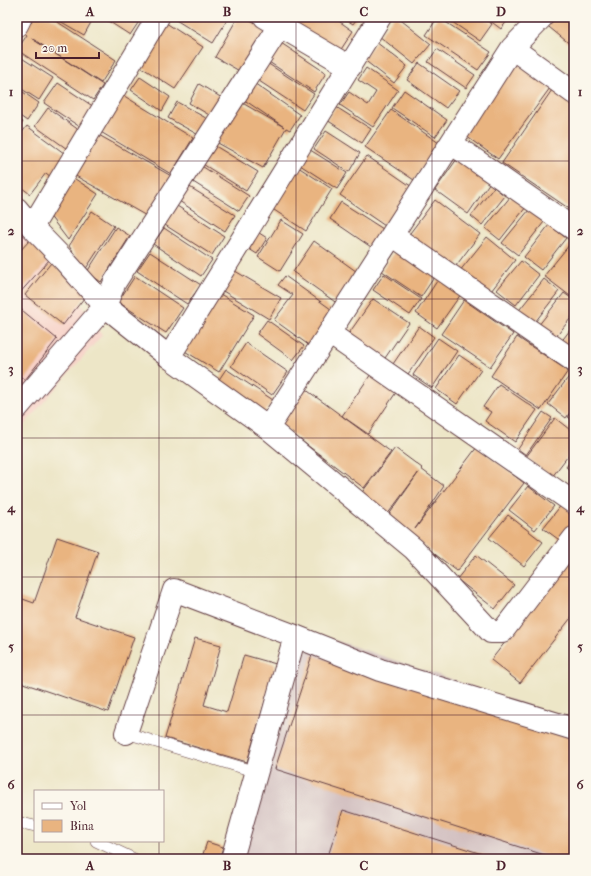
<svg xmlns="http://www.w3.org/2000/svg" width="591" height="876" font-family="'IM FELL French Canon',serif">
  <rect width="100%" height="100%" fill="#fbf7ec"/>
  <filter id="ink" filterUnits="userSpaceOnUse"><feTurbulence type="fractalNoise" baseFrequency=".025" numOctaves="2"/><feDisplacementMap in="SourceGraphic" scale="8" xChannelSelector="R" yChannelSelector="G"/><feConvolveMatrix kernelMatrix="1 2 1 2 8 2 1 2 1" color-interpolation-filters="sRGB"/></filter>
  <filter id="wash" filterUnits="userSpaceOnUse"><feTurbulence type="fractalNoise" baseFrequency=".012" numOctaves="4" result="noise"/><feDisplacementMap in="SourceGraphic" scale="16" xChannelSelector="R" yChannelSelector="G"/><feGaussianBlur stdDeviation="0.9" result="paint"/><feColorMatrix in="noise" values="0 0 0 0 0 0 0 0 0 0 0 0 0 0 0 0 0 1.4 0 .05"/><feComposite in="paint" operator="in"/></filter>
  <g filter="url(#wash)">
    <rect width="100%" height="100%" fill="#ede6c7"/>
    <path fill="#f7d1c7" d="M17,213L102,335L17,433Z"/>
    <path fill="#d2bfc0" d="M302,629L574,721V859H240Z"/>
    <g id="blocks">
      <path fill="#e9b480" d="M32,17H50L116,60L101,83L31,38L103,85L93,100L17,50L27,35L22,31Z
        M53,17H94L84,35Z
        M102,17H142L130,35Z
        M171,17H229L213,43Z
        M238,17H245L268,30L243,73L215,57Z
        M291,17H333L353,31L338,54L289,20Z
        M342,17H358L353,24Z
        M394,17H397L431,44L414,64L379,36Z
        M438,17L491,52L478,70L426,35Z
        M445,17H482L492,24L480,41Z
        M485,17H510L501,29Z
        M549,17H574V41L571,45L544,23Z
        M163,21L203,47L175,89L135,63Z
        M278,41L326,73L314,92L266,60Z
        M376,42L407,66L394,83L363,59Z
        M437,49L475,75L466,88L428,62Z
        M17,55L53,78L39,100L17,86Z
        M264,61L314,94L303,110L253,77Z
        M515,62L550,88L498,159L463,134Z
        M419,63L459,91L446,108L407,80Z
        M366,68L398,90L373,127L340,105L349,92L368,105L376,92L358,80Z
        M140,77L170,97L162,111L131,90Z
        M251,81L300,115L290,130L286,128L263,168L216,142L239,101L284,127L240,97Z
        M58,83L97,109L83,129L44,103Z
        M199,84L227,101L216,119L189,103Z
        M554,87L574,101V212L502,163Z
        M17,88L39,103L27,121L17,114Z
        M404,90L447,120L435,137L392,108Z
        M121,94L193,138L171,174L99,131Z
        M177,102L213,122L204,138L168,118Z
        M336,107L371,129L362,143L327,120Z
        M48,108L83,133L70,151L35,126Z
        M391,110L439,143L414,180L365,147Z
        M17,118L23,122L17,130Z
        M27,126L68,156L52,178L46,173L30,194L17,184V139Z
        M326,131L360,153L349,172L314,149Z
        M97,134L173,177L150,218L74,175Z
        M212,144L258,172L246,191L201,163Z
        M307,148L347,173L337,189L297,163Z
        M367,156L415,189L388,228L340,195Z
        M457,159L490,182L468,214L435,190Z
        M200,165L249,196L239,211L190,180Z
        M295,165L332,189L306,231L268,206Z
        M69,175L98,194L68,240L46,211Z
        M188,186L235,215L225,231L179,201Z
        M494,187L505,196L482,225L471,216Z
        M511,196L526,207L500,240L485,228Z
        M435,200L480,234L452,271L407,237Z
        M341,202L383,229L371,247L330,219Z
        M177,206L224,236L212,255L165,225Z
        M529,210L544,222L518,255L502,243Z
        M92,211L114,226L85,270L69,246Z
        M281,220L303,234L280,271L258,257Z
        M549,225L566,238L541,270L524,257Z
        M116,227L130,236L101,282L87,272Z
        M164,228L212,260L201,276L153,244Z
        M256,231L267,238L257,254L246,247Z
        M487,237L515,260L488,295L459,272Z
        M574,239V299L544,276Z
        M30,240L50,259L17,296V254Z
        M314,241L360,274L338,304L293,272Z
        M396,250L435,276L421,297L382,271Z
        M150,252L201,285L187,304L137,271Z
        M521,261L539,275L516,305L497,290Z
        M51,263L88,293L63,325L25,295Z
        M230,268L281,298L269,319L218,288Z
        M384,274L421,299L410,315L373,290Z
        M135,276L183,308L166,333L118,302Z
        M285,276L335,312L310,346L274,320L293,295L278,285Z
        M439,278L461,294L437,328L416,313Z
        M544,279L559,291L532,326L516,314Z
        M217,292L254,315L219,372L183,350Z
        M564,293L574,300V314L555,338L538,326Z
        M373,299L409,323L383,361L347,336Z
        M464,300L513,334L490,367L441,334Z
        M17,306L57,339L25,380L17,374Z
        M267,320L304,346L293,360L257,334Z
        M574,325V354L560,343Z
        M419,326L434,337L408,374L393,364Z
        M517,337L568,371L541,410L491,376Z
        M438,338L457,351L432,388L413,375Z
        M246,343L288,372L272,395L231,366Z
        M459,355L481,370L457,404L436,389Z
        M226,369L273,400L262,416L216,384Z
        M574,370V407L566,418L548,404Z
        M371,374L397,391L368,434L342,416Z
        M499,384L537,410L515,442L485,421L491,412L483,407Z
        M301,386L391,452L364,488L275,421Z
        M574,409V421L568,417Z
        M543,412L552,418L526,455L518,449Z
        M555,418L574,433V448L552,477L526,457Z
        M477,447L524,483L457,571L410,535L386,519L419,472L387,515L360,495L395,448L422,468L421,469L444,486L415,529Z
        M574,457V473L566,467Z
        M528,486L554,506L535,530L509,510Z
        M562,504L574,513V527L562,542L543,528Z
        M508,515L543,542L524,566L489,538Z
        M57,537L98,551L75,617L134,637L108,712L17,681V597L34,603Z
        M476,555L514,585L495,609L457,579Z
        M574,555V614L520,683L491,660Z
        M195,638L221,645L204,705L227,712L244,655L276,664L247,762L165,738Z
        M312,655L574,739V840L568,859H557L275,769Z
        M343,810L498,859H327Z
        M207,842L223,847L219,859L203,854Z"/>
    </g>
  </g>
  <g filter="url(#ink)">
    <use href="#blocks" fill-opacity="0" stroke="#623d42" stroke-width="1"/>
    <g fill="none" stroke-linecap="round" stroke-linejoin="round">
      <g stroke="#623d42" stroke-width="12">
        <path id="service" d="M126,733L257,772
          M17,822L35,826
          M96,841L134,859"/>
      </g>
      <g stroke="#623d42" stroke-width="24">
        <path id="minor" d="M17,25L21,17
          M512,48L574,93
          M451,143L574,229
          M17,209L32,227L64,260L105,306L169,357L268,428L414,549L491,632H502L574,538
          M32,227L158,17
          M392,235L574,361
          M329,333L574,503
          M169,357L380,17
          M17,408L105,306L115,282L280,26L350,67
          M268,428L512,48L542,17
          M126,733L174,590L295,636L380,670L574,729
          M232,859L295,636"/>
      </g>
      <g stroke="#623d42" stroke-width="24">
        <path id="tertiary" d="M265,17L280,26"/>
      </g>
      <use href="#service" stroke="#fff" stroke-width="11"/>
      <use href="#minor" stroke="#fff" stroke-width="22"/>
      <use href="#tertiary" stroke="#fff" stroke-width="22"/>
    </g>
  </g>
  <path fill="none" stroke="#4a1f2b" stroke-width="1" stroke-opacity="0.55" d="M159,17V791M296,17V859M432,17V859M17,161H574M17,299H574M17,438H574M17,577H574M17,715H574M159,841V859"/>
  <rect width="591" height="876" fill="none" stroke="#fbf7ec" stroke-width="44"/>
  <rect x="34" y="790" width="130" height="52" fill="#fbf7ec" stroke="#b4a19f"/>
  <rect x="42" y="803" width="20" height="6" fill="#ffffff" stroke="#b4a19f"/>
  <text x="70" y="810" font-size="12" fill="#4a1f2b">Yol</text>
  <rect x="42" y="820" width="20" height="12" fill="#e9b480" stroke="#b4a19f"/>
  <text x="70" y="830" font-size="12" fill="#4a1f2b">Bina</text>
  <path d="M36 52v6h63v-6" fill="none" stroke="#4a1f2b" stroke-width="2"/>
  <text x="42" y="52" font-size="12" fill="#4a1f2b" stroke="#fbf7ec" stroke-width="3" paint-order="stroke">20 m</text>
  <rect x="22" y="22" width="547" height="832" fill="none" stroke="#4a1f2b" stroke-width="1.5"/>
  <g font-size="13" text-anchor="middle" font-weight="bold" fill="#4a1f2b">
    <text x="90" y="16">A</text>
    <text x="227" y="16">B</text>
    <text x="364" y="16">C</text>
    <text x="501" y="16">D</text>
    <text x="11" y="96">1</text>
    <text x="580" y="96">1</text>
    <text x="11" y="235">2</text>
    <text x="580" y="235">2</text>
    <text x="11" y="373">3</text>
    <text x="580" y="373">3</text>
    <text x="11" y="512">4</text>
    <text x="580" y="512">4</text>
    <text x="11" y="651">5</text>
    <text x="580" y="651">5</text>
    <text x="11" y="789">6</text>
    <text x="580" y="789">6</text>
    <text x="90" y="870">A</text>
    <text x="227" y="870">B</text>
    <text x="364" y="870">C</text>
    <text x="501" y="870">D</text>
  </g>
</svg>
